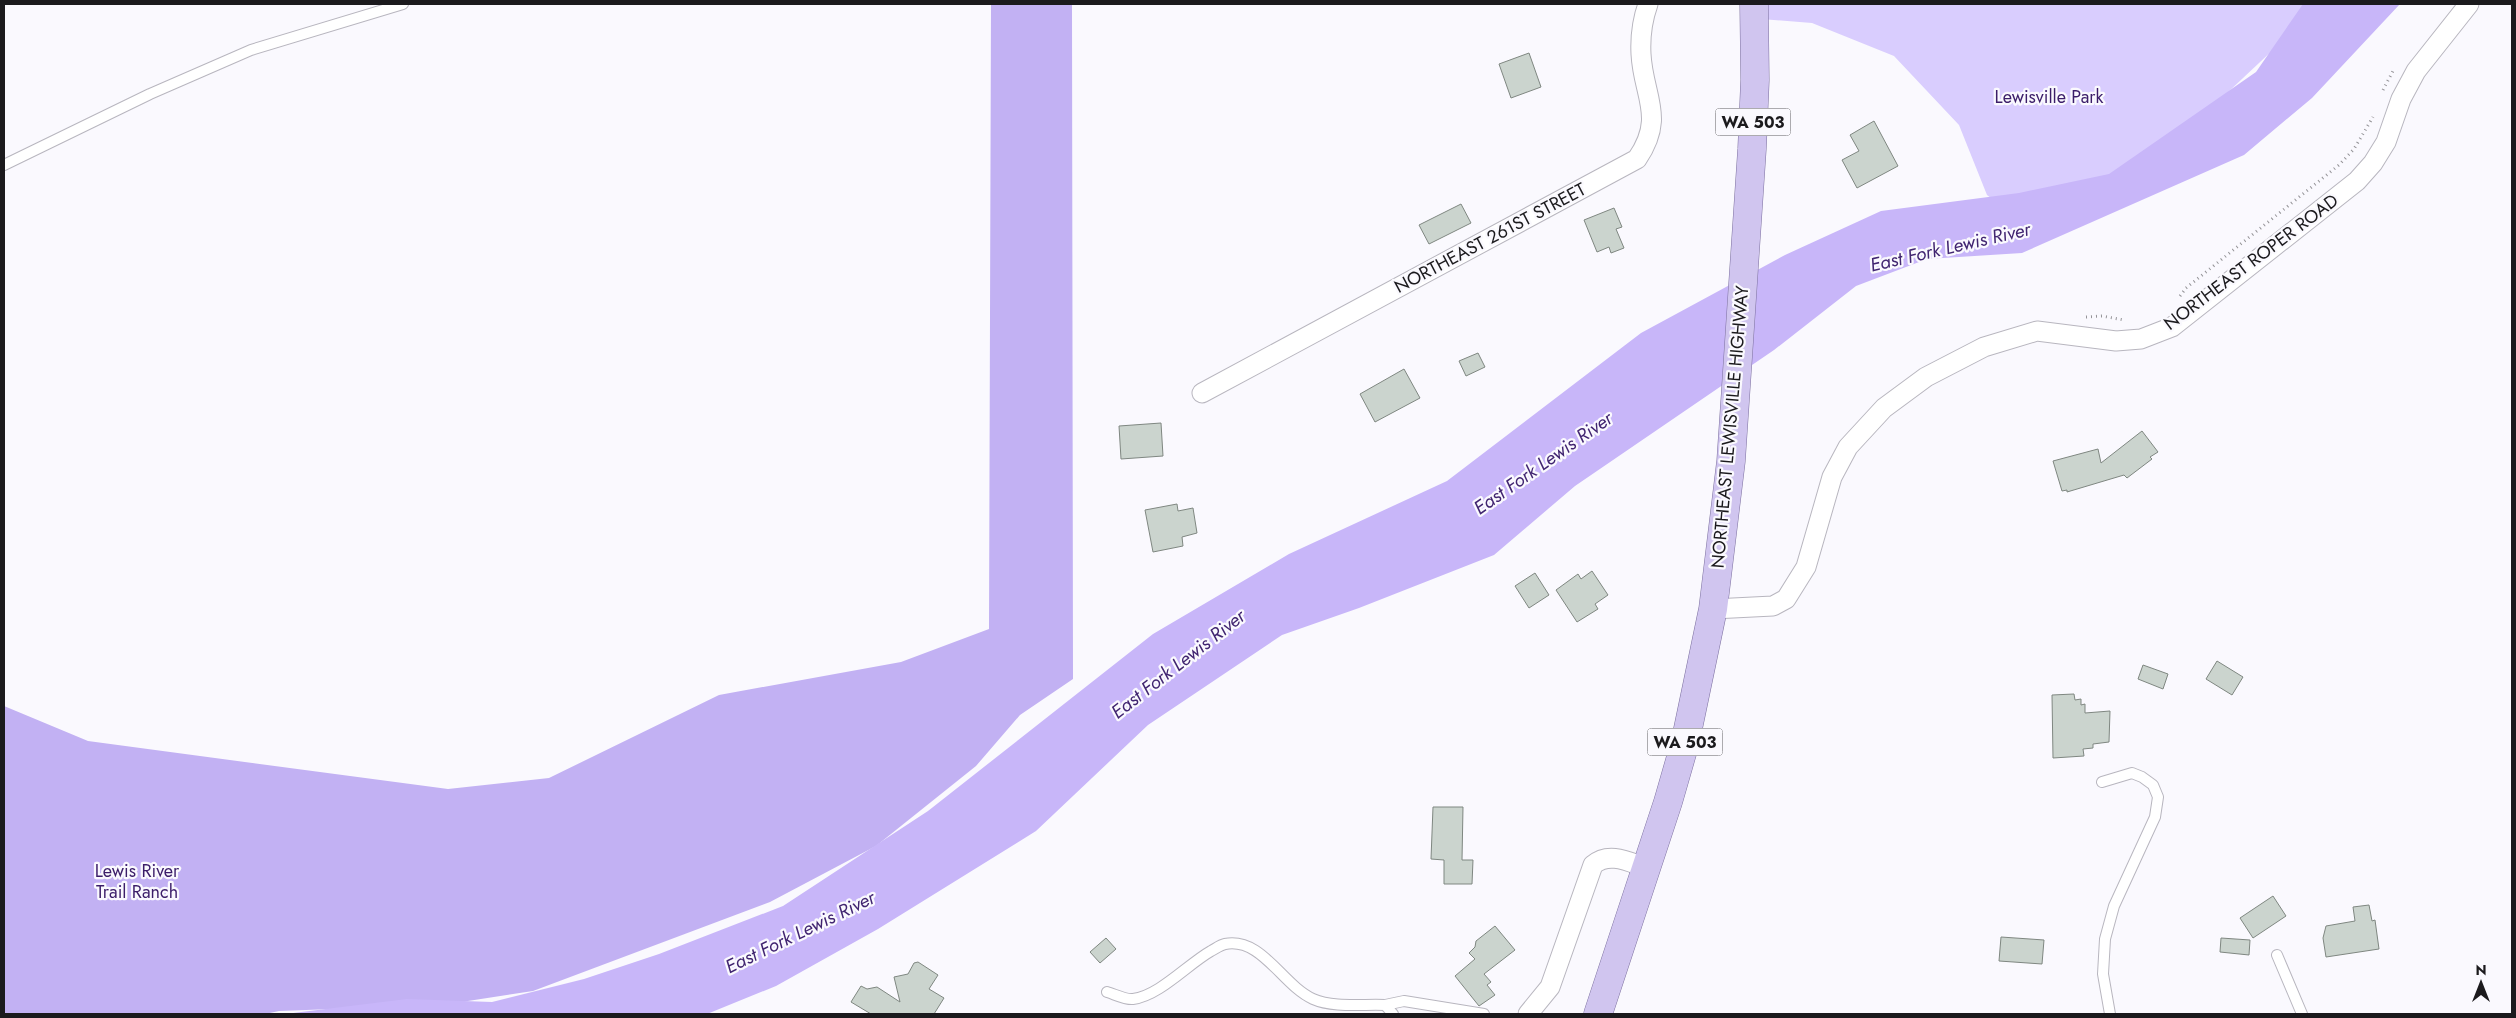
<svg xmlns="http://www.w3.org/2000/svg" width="2516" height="1018" font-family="Jost,sans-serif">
  <rect width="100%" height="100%" fill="#faf9fe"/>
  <path fill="#d9cdfe" d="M1758,4H2308L2293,31L2209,110L2126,171L1996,202L1987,195L1959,125L1894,56L1812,23L1761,19Z"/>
  <path fill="#c2b1f3" d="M991,4H1072L1073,679L1020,715L976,766L876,846L770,902L533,991L442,1005L279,1011L265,1014H4V706L88,741L448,789L549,778L719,695L901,662L989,629Z"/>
  <path fill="#c8b6f9" d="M2303,4H2400L2312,98L2244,155L2022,253L1927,259L1856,286L1774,350L1575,486L1494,555L1359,608L1282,635L1148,725L1036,831L878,929L776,986L707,1014H285L407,999L492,1002L584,979L659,954L783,906L928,811L1153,634L1289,554L1447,481L1641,333L1785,255L1881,211L2019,193L2109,174L2256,72Z"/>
  <path fill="#cbd4ce" stroke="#7f8781" d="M1529,53L1541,87L1511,98L1499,64Z
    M1874,121L1898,166L1857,188L1842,160L1859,151L1850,135Z
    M1461,204L1471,223L1429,244L1419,225Z
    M1614,208L1622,227L1616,229L1624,248L1611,253L1609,247L1597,252L1584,220Z
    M1478,353L1485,367L1466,376L1459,361Z
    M1404,369L1420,398L1375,422L1360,394Z
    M1161,423L1163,456L1121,459L1119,426Z
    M2142,431L2158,452L2150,457L2152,459L2127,478L2124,475L2067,492V490L2062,491L2053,461L2098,449L2101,463Z
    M1177,504L1178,511L1193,508L1197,533L1182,537L1183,546L1153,552L1145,510Z
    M1592,571L1608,595L1595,604L1598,609L1577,622L1556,590L1578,574L1581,579Z
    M1535,573L1549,595L1529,608L1515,586Z
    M2217,661L2243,677L2232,695L2206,679Z
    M2143,665L2168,674L2163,689L2138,679Z
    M2074,694L2075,700L2081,699V705L2085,704V713L2110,711L2109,742L2093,744V748L2083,749L2084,756L2053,758L2052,695Z
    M1433,807H1463L1462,860H1473L1472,884H1444V860L1431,859Z
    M2273,896L2286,916L2253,938L2240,918Z
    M2369,905L2372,921L2375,920L2379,949L2326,957L2323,938L2326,926L2355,921L2353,907Z
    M1495,926L1515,950L1484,974L1491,982L1487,985L1495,995L1479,1006L1455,976L1475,959L1469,953L1475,947L1476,941Z
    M2001,937L2044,940L2042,964L1999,961Z
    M1106,938L1116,949L1100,963L1090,952Z
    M2221,938L2250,940L2249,955L2220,952Z
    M918,962L938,975L929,989L944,998L934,1014H871L851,1002L861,986L867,989L877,987L900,1002L894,977L908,974L914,963Z"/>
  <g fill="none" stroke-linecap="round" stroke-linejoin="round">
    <g stroke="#b8b6bf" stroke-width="12">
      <path id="service" d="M4,165L150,94L251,50L403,4
        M2102,782L2132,773L2142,777L2153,785L2158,797L2155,817L2114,906L2105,939L2103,974L2110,1014
        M2277,955L2302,1014
        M1107,992C1114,994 1126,1000 1133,999C1159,996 1188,964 1211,951C1215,949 1220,945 1225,944C1262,937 1282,985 1313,999C1333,1008 1363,1004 1385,1005L1393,1014
        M1385,1005L1404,1001L1484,1014"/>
    </g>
    <g stroke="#b8b6bf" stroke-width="21">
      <path id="minor" d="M1202,393L1637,159C1666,117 1643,96 1641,54C1640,35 1642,21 1648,4
        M1713,609L1773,606L1786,599L1806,567L1832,477L1848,447L1884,408L1926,377L1984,347L2037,331L2116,341L2141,339L2172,327L2357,181L2373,163L2386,142L2401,99L2416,71L2469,4
        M1528,1014L1550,987L1593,865C1609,851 1629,862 1647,868"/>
    </g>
    <g stroke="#7c709f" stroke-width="29">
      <path id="primary" d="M1598,1014L1668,802L1685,743L1713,609L1731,461L1752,149L1755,80L1754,4"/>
    </g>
    <path stroke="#949397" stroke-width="3" stroke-dasharray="1 4" stroke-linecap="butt" d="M2383,90L2394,69
      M2180,296L2186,288L2339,165L2354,149L2373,117
      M2086,317L2102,316L2124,320"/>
    <use href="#service" stroke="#fff" stroke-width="10"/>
    <use href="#minor" stroke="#fff" stroke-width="19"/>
    <use href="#primary" stroke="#d0c5ef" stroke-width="28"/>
  </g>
  <g text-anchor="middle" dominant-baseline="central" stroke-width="4.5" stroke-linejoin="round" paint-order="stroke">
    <g fill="#faf9fe" stroke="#5e5d60" stroke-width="1">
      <rect x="1715.5" y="108.5" width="75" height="27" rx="4"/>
      <rect x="1647.5" y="728.5" width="75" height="27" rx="4"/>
    </g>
    <g font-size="16" font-weight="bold" fill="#1b1a1d">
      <text x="1753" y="122">WA 503</text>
      <text x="1685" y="742">WA 503</text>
    </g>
    <g font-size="18" fill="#3b1d69" stroke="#faf9fe">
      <text x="2049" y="97">Lewisville Park</text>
      <text x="137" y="871">Lewis River<tspan x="137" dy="21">Trail Ranch</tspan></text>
    </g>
    <g font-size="18" fill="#1b1a1d" stroke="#faf9fe">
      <text transform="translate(1490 238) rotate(-28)">NORTHEAST 261ST STREET</text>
      <text transform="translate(2251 262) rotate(-37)">NORTHEAST ROPER ROAD</text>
      <text transform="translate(1730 427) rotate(-85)">NORTHEAST LEWISVILLE HIGHWAY</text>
    </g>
    <g font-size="19" font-style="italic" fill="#412571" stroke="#faf9fe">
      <text transform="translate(1950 247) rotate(-13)">East Fork Lewis River</text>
      <text transform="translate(1543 463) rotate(-35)">East Fork Lewis River</text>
      <text transform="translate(1178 664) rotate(-38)">East Fork Lewis River</text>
      <text transform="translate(800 932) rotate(-26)">East Fork Lewis River</text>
    </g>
  </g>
  <rect width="2516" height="1018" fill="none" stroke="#1b1a1d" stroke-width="10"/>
  <g transform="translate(2481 983)" stroke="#faf9fe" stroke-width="4" paint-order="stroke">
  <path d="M0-4L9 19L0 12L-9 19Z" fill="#1b1a1d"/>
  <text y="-8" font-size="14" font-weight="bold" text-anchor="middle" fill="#1b1a1d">N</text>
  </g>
</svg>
